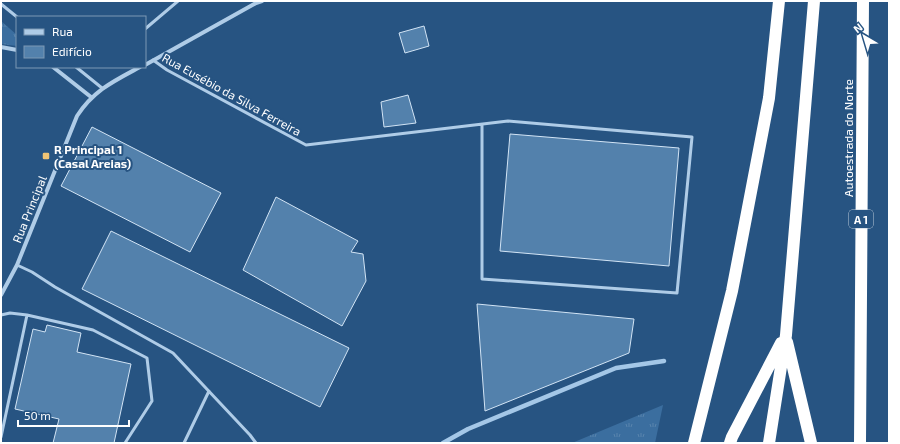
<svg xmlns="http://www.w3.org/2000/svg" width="900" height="444" font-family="'Exo 2',sans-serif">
  <defs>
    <pattern id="grass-tufts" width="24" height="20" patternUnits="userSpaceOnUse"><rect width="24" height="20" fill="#3b6e9f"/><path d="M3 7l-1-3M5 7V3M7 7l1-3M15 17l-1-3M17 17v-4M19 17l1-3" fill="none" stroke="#5884ad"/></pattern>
  </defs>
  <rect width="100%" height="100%" fill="#275482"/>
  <path fill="url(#grass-tufts)" d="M1,21L17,35V46L1,44Z
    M663,405L655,443H572Z"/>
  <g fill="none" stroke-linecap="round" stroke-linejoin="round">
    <path stroke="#a4c7e7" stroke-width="4.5" d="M443,443L468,429L616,368L664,361"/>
  </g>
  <path fill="#5381ac" stroke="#d2e4f5" d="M424,26L429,46L405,53L399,33Z
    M408,95L416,123L384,127L381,102Z
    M92,127L221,193L190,252L61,186Z
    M510,134L679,148L669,266L500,251Z
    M276,197L358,241L351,252L363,254L366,281L342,326L243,270Z
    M111,231L349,348L320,407L82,289Z
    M477,304L634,319L629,353L485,411Z
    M47,325L81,333L77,352L131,364L114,443H53L59,419L15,409L33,329L45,332Z"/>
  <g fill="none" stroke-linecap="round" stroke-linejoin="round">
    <path stroke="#afcce7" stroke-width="3" d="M1,4L17,17
      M145,29L178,1
      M153,60L167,70L306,145L508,121L692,137L677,293L482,279V125
      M76,67L102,88
      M17,265L32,272L55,287L173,353L250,435L256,443
      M1,315L10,313L27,315L93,330L147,358L152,401L125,443
      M1,437L27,315
      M184,443L209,391"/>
    <path stroke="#afcce7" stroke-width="4" d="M1,47L17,50
      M145,65L256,3L262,1
      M53,67L91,97
      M1,295L17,265L77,116C94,90 114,81 140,67"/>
    <path stroke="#fff" stroke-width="12" d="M894,1V443
      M787,342L811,443
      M694,443L732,291L769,98L779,1
      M730,443L732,437L781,343
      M769,443L786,335L814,1
      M860,443L863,1"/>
  </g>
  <rect fill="#efc475" stroke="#275482" stroke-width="1.5" x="42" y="152" width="8" height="8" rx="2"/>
  <g text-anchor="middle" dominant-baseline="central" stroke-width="4" stroke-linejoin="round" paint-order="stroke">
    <rect fill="#275482" stroke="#beccda" stroke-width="1" x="849" y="210" width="24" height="18" rx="3"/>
    <g font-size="11" font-weight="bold" fill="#fff">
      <text x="861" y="219">A 1</text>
    </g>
    <g font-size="12" fill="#fff" stroke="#275482">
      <text transform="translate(232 94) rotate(29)">Rua Eusébio da Silva Ferreira</text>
      <text transform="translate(848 138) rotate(-90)">Autoestrada do Norte</text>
      <text transform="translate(29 209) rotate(-68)">Rua Principal</text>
    </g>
    <g font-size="12" font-weight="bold" fill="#fff" stroke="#275482" text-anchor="start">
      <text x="54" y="149">R Principal 1<tspan x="54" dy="14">(Casal Areias)</tspan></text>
    </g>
  </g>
  <rect width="900" height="444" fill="none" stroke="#ffffff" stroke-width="4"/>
  <rect x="16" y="16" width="130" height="52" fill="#275482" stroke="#7d98b4"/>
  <rect x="24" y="29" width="20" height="6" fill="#afcce7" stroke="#7d98b4"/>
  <text x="52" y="36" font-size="12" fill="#ffffff">Rua</text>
  <rect x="24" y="46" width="20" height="12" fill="#5381ac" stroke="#7d98b4"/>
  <text x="52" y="56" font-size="12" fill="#ffffff">Edifício</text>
  <g transform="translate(864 36) rotate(322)" stroke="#275482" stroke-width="3" paint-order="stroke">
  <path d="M0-3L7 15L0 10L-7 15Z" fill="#ffffff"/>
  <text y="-6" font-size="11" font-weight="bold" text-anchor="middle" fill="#ffffff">N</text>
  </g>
  <path d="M18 420v6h111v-6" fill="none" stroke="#ffffff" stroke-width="2"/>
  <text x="24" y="420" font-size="12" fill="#ffffff" stroke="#275482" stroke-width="3" paint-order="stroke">50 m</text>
</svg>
